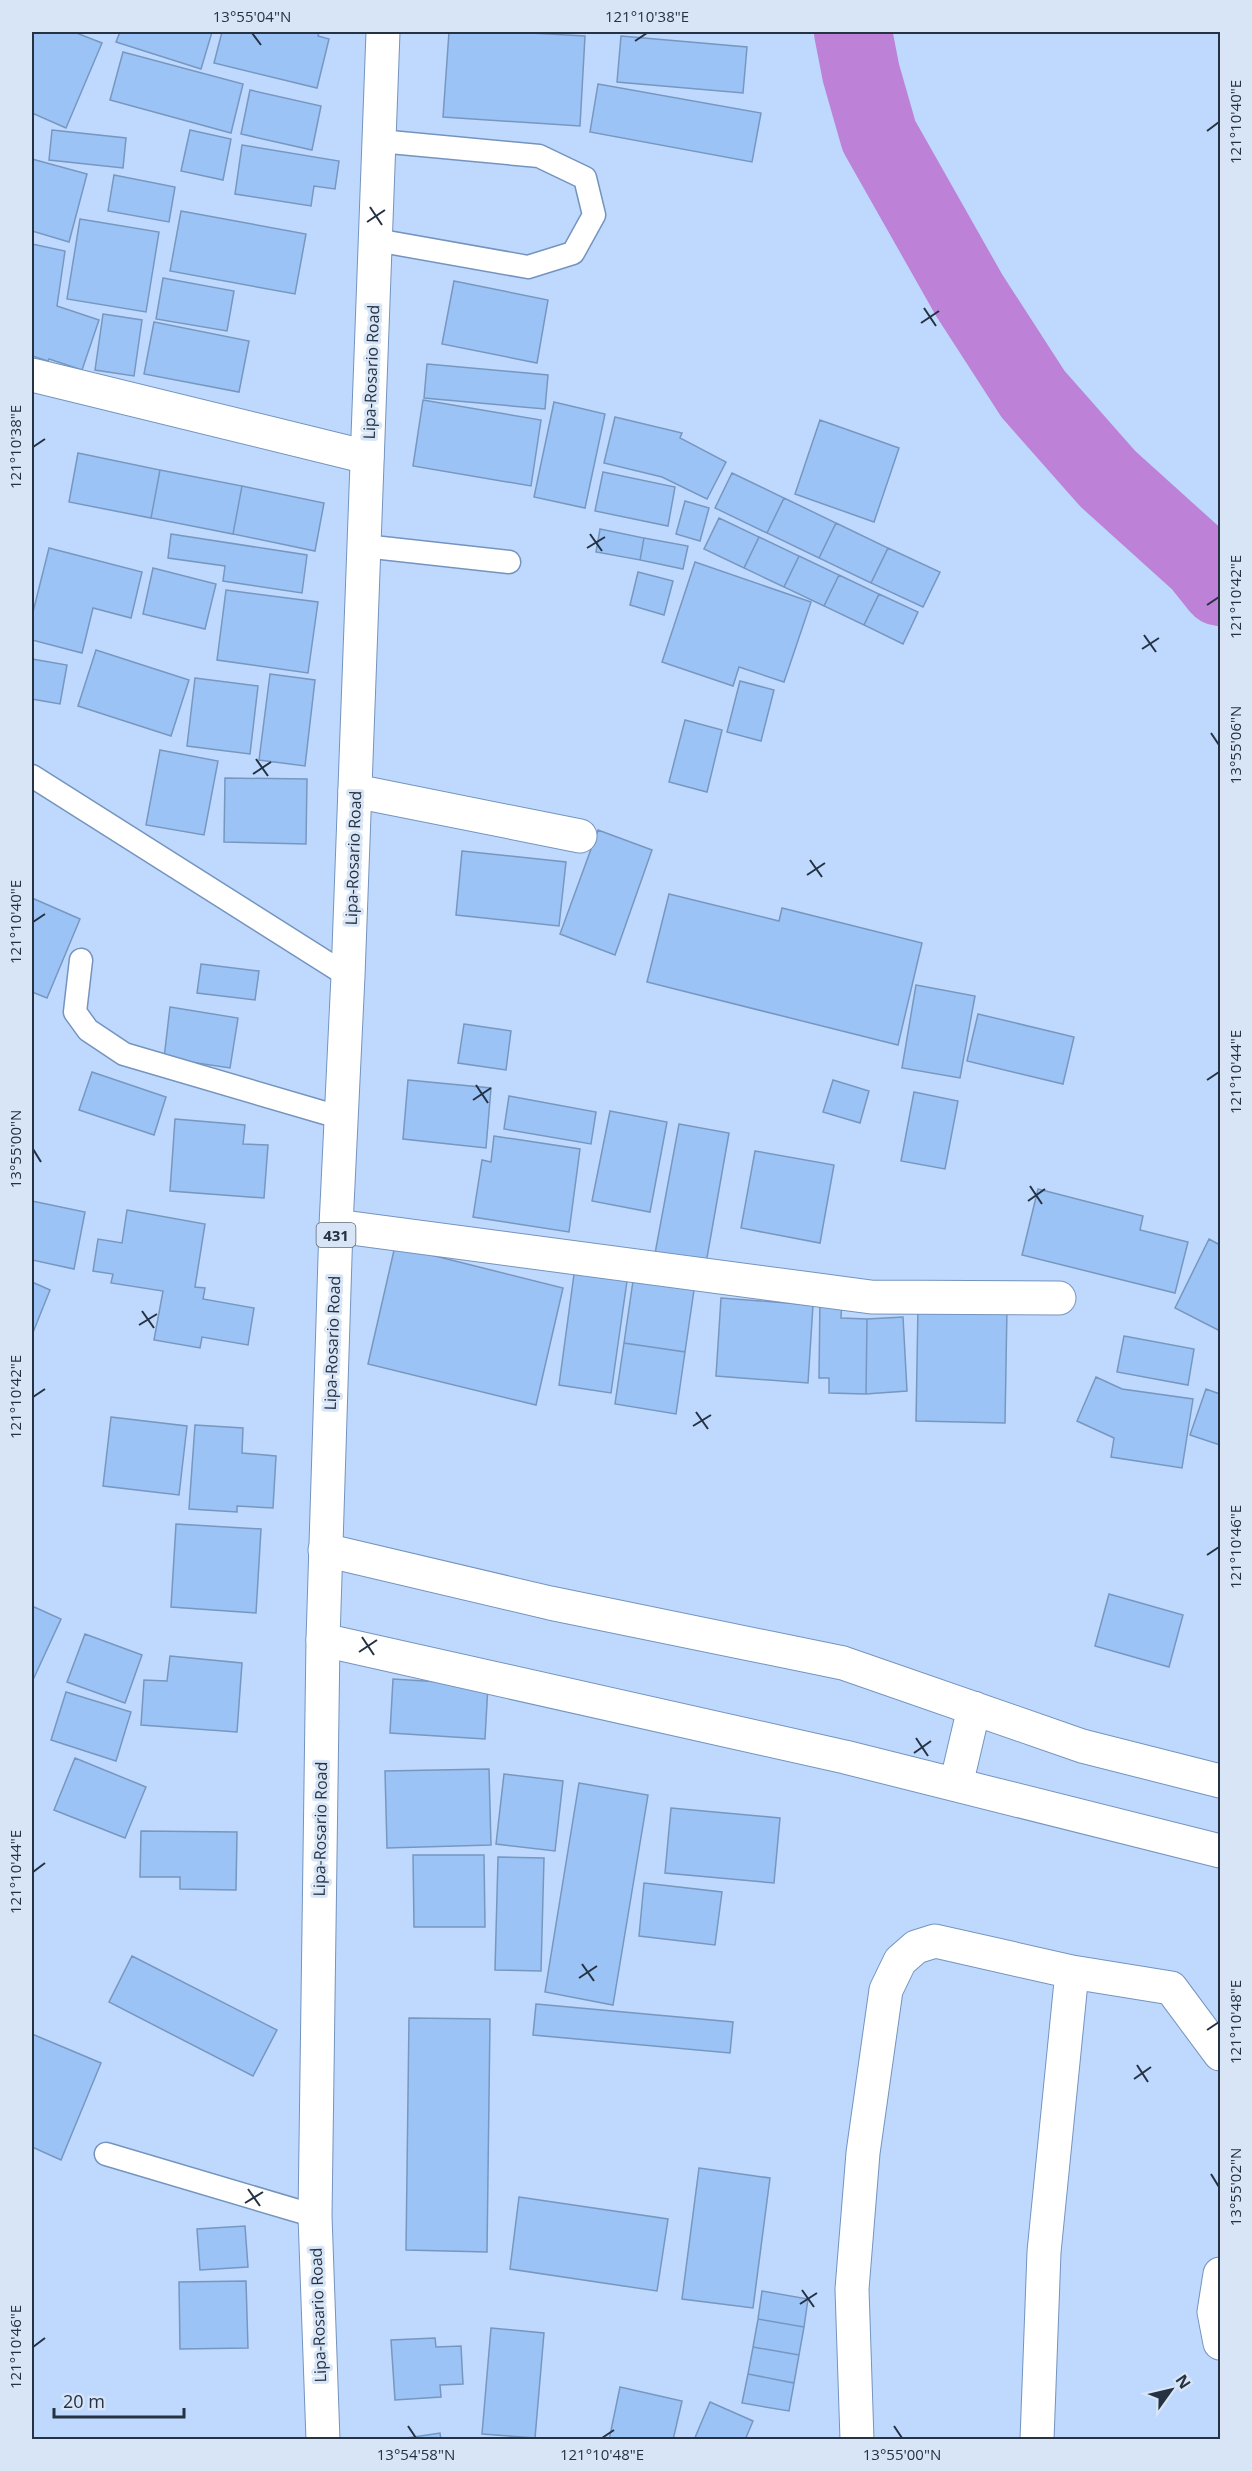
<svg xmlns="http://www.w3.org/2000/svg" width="1252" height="2471" font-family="'Open Sans',sans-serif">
  <rect width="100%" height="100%" fill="#bed9fd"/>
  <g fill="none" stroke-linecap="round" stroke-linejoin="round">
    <path stroke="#bd81d7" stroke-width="78" d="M853,32L861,73L879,136L969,295L1033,394L1108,479L1200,562L1220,587"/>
  </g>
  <path fill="#9cc3f5" stroke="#7797c1" stroke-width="1.5" d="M32,32H74L102,43L66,128L32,113Z
    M120,32H212L201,69L116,42Z
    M222,32H319L318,36L329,39L317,88L214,63Z
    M449,32H512L585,36L580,126L443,117Z
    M621,36L747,47L743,93L617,82Z
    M123,52L243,84L231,133L110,100Z
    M598,84L761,113L752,162L590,132Z
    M250,90L321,106L312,150L241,134Z
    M52,130L126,138L123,168L49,160Z
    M190,130L231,139L223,180L181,171Z
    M242,145L339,161L335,189L314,186L311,206L235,194Z
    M32,159L87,174L69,242L32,231Z
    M114,175L175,187L169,222L108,211Z
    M181,211L306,234L295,294L170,271Z
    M80,219L159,232L146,312L67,299Z
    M32,244L65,251L57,306L99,320L82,370L49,359L48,361L32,356Z
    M163,278L234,291L227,331L156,319Z
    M454,281L548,300L537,363L442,344Z
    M103,314L142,320L134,376L95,370Z
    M154,322L249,341L239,392L144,374Z
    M427,364L548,375L545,409L424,398Z
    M423,400L541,420L531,486L413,466Z
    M554,402L605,414L585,508L534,497Z
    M615,417L682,433L680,438L726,462L707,499L662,477L604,463Z
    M820,420L899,448L874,522L795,494Z
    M78,453L160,470L151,518L69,502Z
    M160,470L242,486L233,534L151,518Z
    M603,472L675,487L668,526L595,511Z
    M732,473L784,498L767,533L715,508Z
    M242,486L324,503L315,551L233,534Z
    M784,498L836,523L819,558L767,533Z
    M685,501L709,508L700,541L676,534Z
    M719,518L759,537L744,568L704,549Z
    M836,523L888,548L871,583L819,558Z
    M600,529L644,538L640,560L596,552Z
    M171,534L307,555L302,593L223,581L225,566L168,558Z
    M759,537L799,556L784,587L744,568Z
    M644,538L688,546L683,569L640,560Z
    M49,548L142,572L131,618L93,608L82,653L32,640V616Z
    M888,548L940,572L923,607L871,583Z
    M799,556L839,575L824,606L784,587Z
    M695,562L811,602L784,682L739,667L733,686L662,662Z
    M153,568L216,584L205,629L143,614Z
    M638,572L673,581L664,615L630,605Z
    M839,575L879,594L864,625L824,606Z
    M226,590L318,602L308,673L217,660Z
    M879,594L918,612L903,644L864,625Z
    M96,650L189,680L171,736L78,706Z
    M32,659L67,665L60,704L32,699Z
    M270,674L315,680L305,766L259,760Z
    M195,678L258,686L250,754L187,746Z
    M740,681L774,690L761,741L727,732Z
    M685,720L722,730L707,792L669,782Z
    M160,750L218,761L204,835L146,825Z
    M225,778L307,779L306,844L224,842Z
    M598,830L652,850L615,955L560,934Z
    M462,851L566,862L559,926L456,915Z
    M669,894L779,921L782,908L922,943L898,1045L647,982Z
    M32,898L80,919L47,998L32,992Z
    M201,964L259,971L255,1000L197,993Z
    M916,985L975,996L960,1078L902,1068Z
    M170,1007L238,1018L230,1068L164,1058Z
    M978,1014L1074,1037L1063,1084L967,1061Z
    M464,1024L511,1031L506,1070L458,1063Z
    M92,1072L166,1097L154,1135L79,1110Z
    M408,1080L491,1088L486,1148L403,1139Z
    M833,1080L869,1091L860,1123L823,1112Z
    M914,1092L958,1101L945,1169L901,1161Z
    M509,1096L596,1112L591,1144L504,1129Z
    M610,1111L667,1122L650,1212L592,1201Z
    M175,1119L245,1125L243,1144L268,1145L264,1198L170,1191Z
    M679,1124L729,1133L705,1269L654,1259Z
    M494,1136L580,1149L569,1232L473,1217L482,1160L491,1162Z
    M755,1151L834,1165L820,1243L741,1228Z
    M1038,1189L1143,1216L1140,1230L1188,1242L1175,1293L1022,1255Z
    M32,1201L85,1212L74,1269L32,1260Z
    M127,1210L205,1224L195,1287L205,1288L203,1299L254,1308L248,1345L202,1337L200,1348L154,1340L163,1291L111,1283L113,1274L93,1271L98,1239L122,1243Z
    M1209,1239L1220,1245V1331L1175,1308Z
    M395,1246L563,1288L536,1405L368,1364Z
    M575,1267L628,1274L611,1393L559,1385Z
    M633,1281L694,1290L685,1352L624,1343Z
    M32,1282L50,1290L32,1335Z
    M820,1296L842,1297L841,1318L867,1319L866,1394L829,1393V1378H819Z
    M721,1298L813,1305L808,1383L716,1376Z
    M918,1305L1007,1307L1005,1423L916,1421Z
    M903,1317L907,1391L866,1394L867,1319Z
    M1124,1336L1194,1349L1188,1385L1117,1372Z
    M624,1343L685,1352L676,1414L615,1404Z
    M1096,1377L1122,1389L1193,1399L1182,1468L1111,1457L1114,1438L1077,1421Z
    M1206,1389L1220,1394V1445L1190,1435Z
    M111,1417L187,1426L179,1495L103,1486Z
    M195,1425L243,1428L242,1453L276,1456L273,1508L237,1506V1512L189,1509Z
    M176,1524L261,1529L256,1613L171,1607Z
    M1109,1594L1183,1615L1169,1667L1095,1646Z
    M32,1606L61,1619L32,1682Z
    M85,1634L142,1655L125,1703L67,1682Z
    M170,1656L242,1663L237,1732L141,1725L144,1680L167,1681Z
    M393,1679L488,1685L485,1739L390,1733Z
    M66,1692L131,1712L116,1761L51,1740Z
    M75,1758L146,1787L125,1838L54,1810Z
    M489,1769L491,1845L387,1848L385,1771Z
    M504,1774L563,1781L555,1851L496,1844Z
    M579,1783L648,1795L613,2005L545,1992Z
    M671,1808L780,1818L774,1883L665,1873Z
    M141,1831L237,1832L236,1890L180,1889V1877H140Z
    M413,1855H484L485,1927H414Z
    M498,1857L544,1858L541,1971L495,1970Z
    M644,1883L722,1892L715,1945L639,1936Z
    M132,1956L277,2030L253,2076L109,2002Z
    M536,2004L733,2022L730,2053L533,2035Z
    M409,2018L490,2019L487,2252L406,2250Z
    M32,2034L101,2063L61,2160L32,2147Z
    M699,2168L770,2178L753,2308L682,2299Z
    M519,2197L668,2219L657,2291L510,2269Z
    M245,2226L248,2267L200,2270L197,2229Z
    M246,2281L248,2348L180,2349L179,2282Z
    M762,2291L808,2299L804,2327L758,2319Z
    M758,2319L804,2327L799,2355L753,2347Z
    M491,2328L544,2333L535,2438L482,2434Z
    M435,2338L436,2347L461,2346L463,2384L440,2385L441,2397L395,2400L391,2340Z
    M753,2347L799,2355L794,2383L748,2374Z
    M748,2374L794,2383L789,2411L742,2403Z
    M620,2387L682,2401L673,2440H609Z
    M710,2402L753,2421L745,2440H694Z
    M440,2433L441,2440H393Z"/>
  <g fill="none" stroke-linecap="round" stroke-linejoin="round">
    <g stroke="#7494be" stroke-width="25">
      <path id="service" d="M376,240L528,267L573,253L594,215L585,178L539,156L379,141
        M364,546L509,562
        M32,776L348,976
        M81,960L75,1012L88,1030L124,1054L342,1118
        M106,2154L315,2216"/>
    </g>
    <g stroke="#7494be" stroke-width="35">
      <path id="minor" d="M32,375L367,457
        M355,791L580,836
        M336,1226L871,1297L1059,1298
        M325,1550L550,1603L843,1663L1082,1746L1220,1781
        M323,1640L845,1757L1220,1851
        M956,1785L974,1708
        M1220,2274L1214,2312L1220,2343
        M857,2440L852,2289L863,2153L886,1990L900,1961L916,1947L935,1941L1072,1972L1171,1988L1220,2054
        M1037,2440L1044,2252L1072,1972"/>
    </g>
    <g stroke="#7494be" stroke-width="35">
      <path id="primary" d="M323,2440L315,2216L323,1640L336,1226L348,976L383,32"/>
    </g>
    <use href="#service" stroke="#fff" stroke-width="22"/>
    <use href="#minor" stroke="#fff" stroke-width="33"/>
    <use href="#primary" stroke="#fff" stroke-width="33"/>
  </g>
  <path fill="none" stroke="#253243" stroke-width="2" d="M252,33L261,45M635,41L647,33M1207,131L1219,122M370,207L382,225M367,222L385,210M924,308L936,326M921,323L939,311M33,447L45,439M590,534L602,551M587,548L605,537M1207,605L1219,597M1144,635L1156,652M1142,649L1159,638M1211,733L1219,745M256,759L268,776M253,774L271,762M810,860L822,877M807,875L825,863M33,922L45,914M1207,1080L1219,1072M476,1085L488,1103M473,1100L491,1088M33,1149L41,1162M1030,1186L1042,1204M1028,1201L1045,1189M142,1311L154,1328M139,1325L157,1314M33,1397L45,1389M696,1412L708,1429M693,1426L711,1415M1207,1555L1219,1547M362,1637L374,1655M359,1652L377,1640M916,1738L928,1756M914,1753L931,1741M33,1872L45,1863M582,1964L594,1981M579,1978L597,1966M1207,2030L1219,2022M1137,2065L1148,2082M1134,2079L1151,2067M1211,2174L1219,2187M248,2189L260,2206M245,2203L263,2192M802,2290L814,2307M800,2304L817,2293M33,2347L45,2338M408,2426L416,2438M894,2426L902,2438M602,2438L614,2430"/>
  <g text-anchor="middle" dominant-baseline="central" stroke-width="6" stroke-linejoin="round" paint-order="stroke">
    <rect fill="#d8e5f7" stroke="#5b6879" stroke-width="1.5" x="316.5" y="1223" width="39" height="24" rx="4.5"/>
    <g font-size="15" font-weight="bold" fill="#253243">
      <text x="336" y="1235">431</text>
    </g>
    <g font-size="16" fill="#253243" stroke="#d8e5f7">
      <text transform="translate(371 372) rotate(-88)">Lipa-Rosario Road</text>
      <text transform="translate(353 858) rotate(-88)">Lipa-Rosario Road</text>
      <text transform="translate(332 1343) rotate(-88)">Lipa-Rosario Road</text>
      <text transform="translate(320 1829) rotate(-89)">Lipa-Rosario Road</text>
      <text transform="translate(318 2315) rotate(-92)">Lipa-Rosario Road</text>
    </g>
  </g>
  <rect width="1252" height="2471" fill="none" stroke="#d8e5f7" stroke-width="66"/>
  <g transform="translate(1171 2390) rotate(56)" stroke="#d8e5f7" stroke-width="4.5" paint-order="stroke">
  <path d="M0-4.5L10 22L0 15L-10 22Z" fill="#253243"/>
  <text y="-9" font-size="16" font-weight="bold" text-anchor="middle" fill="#253243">N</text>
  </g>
  <path d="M54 2408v9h130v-9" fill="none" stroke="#253243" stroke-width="3"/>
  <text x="63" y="2408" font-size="18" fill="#253243" stroke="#d8e5f7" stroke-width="4.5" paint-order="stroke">20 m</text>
  <rect x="33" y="33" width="1186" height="2405" fill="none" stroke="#253243" stroke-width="2"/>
  <g font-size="15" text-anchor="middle" fill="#253243">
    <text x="252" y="22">13°55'04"N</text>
    <text x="647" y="22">121°10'38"E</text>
    <text transform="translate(1236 122) rotate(-90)" y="5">121°10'40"E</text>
    <text transform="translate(16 447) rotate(-90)" y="5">121°10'38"E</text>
    <text transform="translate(1236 597) rotate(-90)" y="5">121°10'42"E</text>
    <text transform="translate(1236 745) rotate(-90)" y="5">13°55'06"N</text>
    <text transform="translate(16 922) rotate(-90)" y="5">121°10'40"E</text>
    <text transform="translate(1236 1072) rotate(-90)" y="5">121°10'44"E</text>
    <text transform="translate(16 1149) rotate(-90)" y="5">13°55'00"N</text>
    <text transform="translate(16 1397) rotate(-90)" y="5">121°10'42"E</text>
    <text transform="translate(1236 1547) rotate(-90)" y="5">121°10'46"E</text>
    <text transform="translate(16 1872) rotate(-90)" y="5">121°10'44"E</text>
    <text transform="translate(1236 2022) rotate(-90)" y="5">121°10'48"E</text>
    <text transform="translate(1236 2187) rotate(-90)" y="5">13°55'02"N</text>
    <text transform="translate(16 2347) rotate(-90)" y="5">121°10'46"E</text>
    <text x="416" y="2460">13°54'58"N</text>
    <text x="602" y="2460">121°10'48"E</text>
    <text x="902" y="2460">13°55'00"N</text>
  </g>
</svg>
